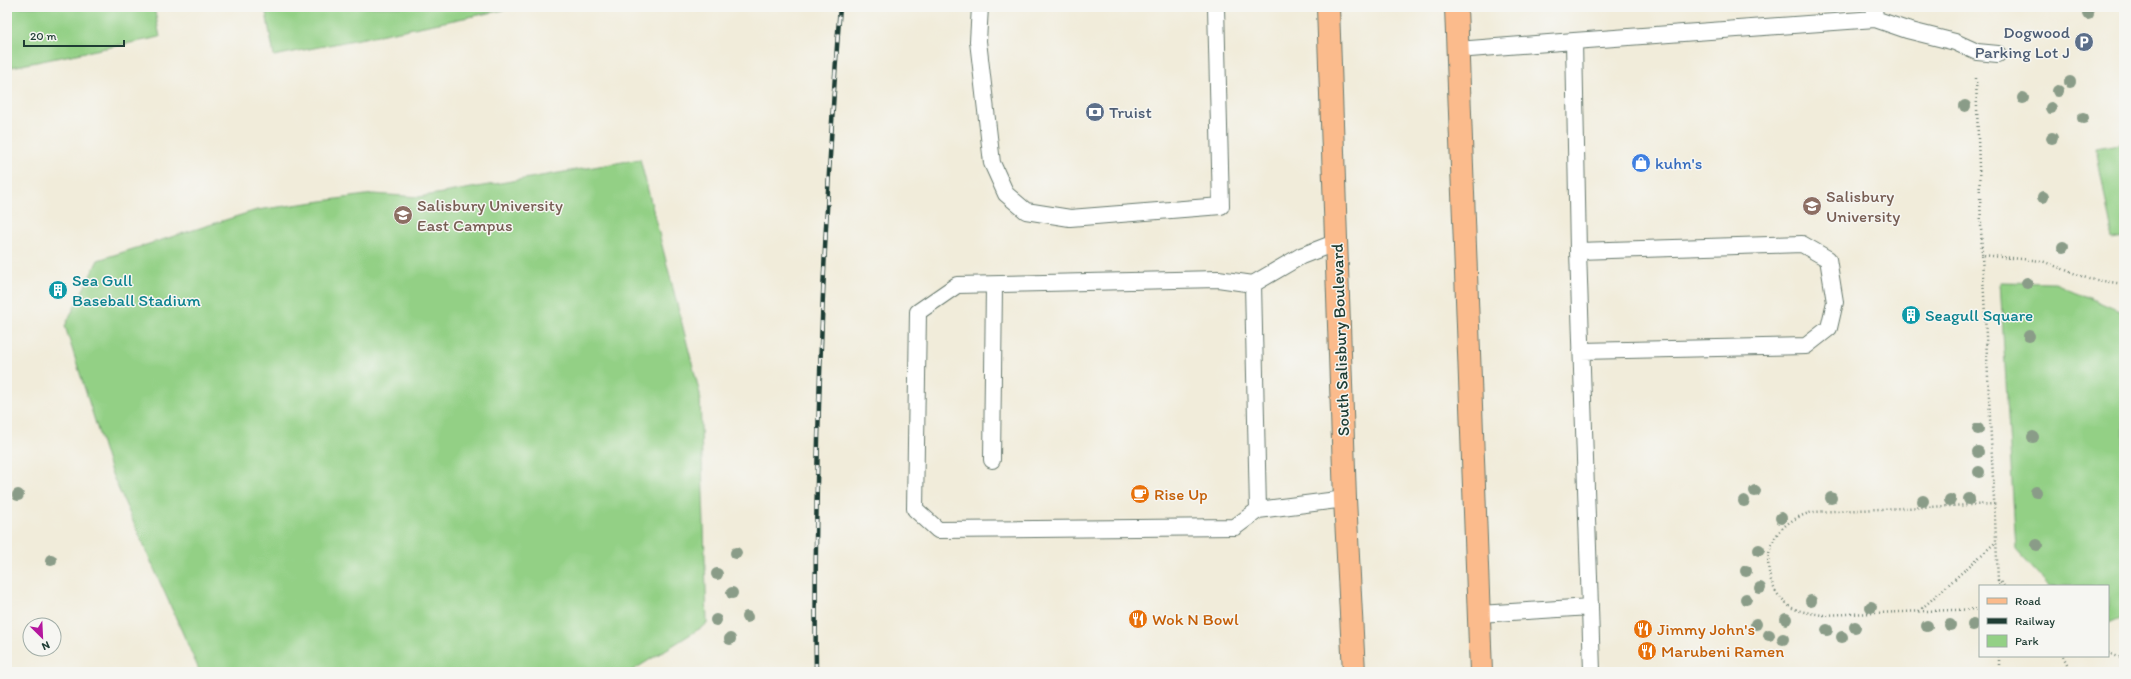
<svg xmlns="http://www.w3.org/2000/svg" width="2131" height="679" font-family="Itim,sans-serif">
  <rect width="100%" height="100%" fill="#f6f6f2"/>
  <filter id="ink" filterUnits="userSpaceOnUse"><feTurbulence type="fractalNoise" baseFrequency=".025" numOctaves="2"/><feDisplacementMap in="SourceGraphic" scale="8" xChannelSelector="R" yChannelSelector="G"/><feConvolveMatrix kernelMatrix="1 2 1 2 8 2 1 2 1" color-interpolation-filters="sRGB"/></filter>
  <filter id="wash" filterUnits="userSpaceOnUse"><feTurbulence type="fractalNoise" baseFrequency=".012" numOctaves="4" result="noise"/><feDisplacementMap in="SourceGraphic" scale="16" xChannelSelector="R" yChannelSelector="G"/><feGaussianBlur stdDeviation="0.9" result="paint"/><feColorMatrix in="noise" values="0 0 0 0 0 0 0 0 0 0 0 0 0 0 0 0 0 1.4 0 .05"/><feComposite in="paint" operator="in"/></filter>
  <g filter="url(#wash)">
    <rect width="100%" height="100%" fill="#f1ecda"/>
    <path fill="#93d085" stroke="#59865c" d="M7,7H154L160,37L7,68Z
      M265,7H519L274,56Z
      M2124,143V238L2113,240L2096,148Z
      M640,159L700,394L707,624L630,672H200L111,472L65,326L98,260L257,210L373,194L419,197Z
      M2000,282L2055,283L2124,313V616L2108,623V586H2049L2016,550Z"/>
  </g>
  <g filter="url(#ink)">
    <g fill="none" stroke-linecap="round" stroke-linejoin="round">
      <g stroke="#687a6e" stroke-width="18">
        <path id="lane" d="M980,7L978,41L992,163L1006,194L1026,211L1070,218L1221,206L1216,7
          M1875,19L1907,30L1955,42L1977,52L1998,54
          M1457,50L1574,41
          M1578,251L1802,244L1828,259L1835,302L1829,328L1806,346L1581,351
          M1253,284L1301,256L1337,242
          M992,460L994,285
          M1258,510L1253,284L1218,279L957,285L918,312L915,509L938,530L1235,527L1258,510L1345,499
          M1590,607L1592,672
          M1479,614L1590,607L1578,251L1574,41L1875,19L1874,7"/>
      </g>
      <g stroke="#687a6e" stroke-width="24">
        <path id="primary" d="M1328,7L1345,499L1354,672
          M1456,7L1481,672"/>
      </g>
      <path stroke="#687a6e" stroke-width="2.5" stroke-dasharray="1 3" stroke-linecap="butt" d="M1976,78L1982,255
        M1998,580V586
        M2004,586L1998,580L1982,255L2042,261L2089,279L2124,284
        M1980,609L1822,615C1811,613 1798,612 1789,606C1778,598 1771,585 1769,572C1764,541 1784,519 1813,512L1994,504
        M1919,611L1996,542
        M2108,653L2124,659
        M1999,656V672
        M2063,656L2071,672"/>
      <use href="#lane" stroke="#fff" stroke-width="16"/>
      <use href="#primary" stroke="#fbbb8c" stroke-width="22"/>
      <g stroke="#1f3d34" stroke-width="4.5">
        <path id="rail" d="M816,672C814,524 819,375 826,227C830,154 834,80 840,7"/>
      </g>
      <use href="#rail" stroke="#f6f6f2" stroke-width="3" stroke-dasharray="9" stroke-linecap="butt"/>
    </g>
    <g fill="#8a9c88">
      <circle cx="2088" cy="14" r="6"/>
      <circle cx="2070" cy="82" r="6"/>
      <circle cx="2058" cy="91" r="6"/>
      <circle cx="2023" cy="98" r="6"/>
      <circle cx="1965" cy="106" r="6"/>
      <circle cx="2051" cy="108" r="6"/>
      <circle cx="2083" cy="118" r="6"/>
      <circle cx="2052" cy="138" r="6"/>
      <circle cx="2043" cy="197" r="6"/>
      <circle cx="2063" cy="247" r="6"/>
      <circle cx="2027" cy="283" r="6"/>
      <circle cx="2029" cy="336" r="6"/>
      <circle cx="1978" cy="429" r="6"/>
      <circle cx="2033" cy="437" r="6"/>
      <circle cx="1978" cy="452" r="6"/>
      <circle cx="1979" cy="472" r="6"/>
      <circle cx="1755" cy="491" r="6"/>
      <circle cx="2036" cy="492" r="6"/>
      <circle cx="18" cy="495" r="6"/>
      <circle cx="1831" cy="498" r="6"/>
      <circle cx="1969" cy="499" r="6"/>
      <circle cx="1950" cy="500" r="6"/>
      <circle cx="1744" cy="501" r="6"/>
      <circle cx="1923" cy="501" r="6"/>
      <circle cx="1781" cy="518" r="6"/>
      <circle cx="2037" cy="545" r="6"/>
      <circle cx="1759" cy="550" r="6"/>
      <circle cx="736" cy="553" r="6"/>
      <circle cx="51" cy="560" r="6"/>
      <circle cx="1746" cy="571" r="6"/>
      <circle cx="717" cy="574" r="6"/>
      <circle cx="1760" cy="588" r="6"/>
      <circle cx="732" cy="593" r="6"/>
      <circle cx="1746" cy="599" r="6"/>
      <circle cx="1811" cy="601" r="6"/>
      <circle cx="1871" cy="607" r="6"/>
      <circle cx="747" cy="617" r="6"/>
      <circle cx="1786" cy="619" r="6"/>
      <circle cx="716" cy="620" r="6"/>
      <circle cx="1756" cy="624" r="6"/>
      <circle cx="1950" cy="625" r="6"/>
      <circle cx="1973" cy="625" r="6"/>
      <circle cx="1927" cy="626" r="6"/>
      <circle cx="1855" cy="627" r="6"/>
      <circle cx="1827" cy="630" r="6"/>
      <circle cx="1769" cy="635" r="6"/>
      <circle cx="1842" cy="637" r="6"/>
      <circle cx="730" cy="639" r="6"/>
      <circle cx="1783" cy="639" r="6"/>
    </g>
  </g>
  <defs>
    <g id="parking-disc" transform="scale(1)"><circle r="9.5" fill="#5c6f8a" stroke="#f6f6f2"/><path d="M-3.5-5.5H1a3.5 3.5 0 0 1 0 7H-1V5.5H-3.5ZM-1-3.4V-.6H.8a1.4 1.4 0 0 0 0-2.8Z" fill="#fff"/></g>
    <g id="bank-disc" transform="scale(1)"><circle r="9.5" fill="#5c6f8a" stroke="#f6f6f2"/><path d="M-6-4H6V4H-6ZM0-2.3a2.3 2.3 0 1 0 0 4.6a2.3 2.3 0 1 0 0-4.6Z" fill="#fff"/></g>
    <g id="shop-disc" transform="scale(1)"><circle r="9.5" fill="#3f7fe0" stroke="#f6f6f2"/><path d="M-5-2.5h2.3a2.7 3.5 0 0 1 5.4 0H5L5.5 6h-11ZM-1.5-2.5h3a1.5 2.3 0 0 0-3 0Z" fill="#fff"/></g>
    <g id="university-disc" transform="scale(1)"><circle r="9.5" fill="#8d6e63" stroke="#f6f6f2"/><path d="M0-5L7-2L0 1L-7-2ZM-4 1L0 2.5L4 1V4Q0 6-4 4Z" fill="#fff"/></g>
    <g id="building-disc" transform="scale(1)"><circle r="9.5" fill="#0f9aa8" stroke="#f6f6f2"/><path d="M-4-6H4V6H1V3H-1V6H-4ZM-2.5-4.3h1.7v1.8h-1.7ZM.8-4.3h1.7v1.8H.8ZM-2.5-1h1.7V.8h-1.7ZM.8-1h1.7V.8H.8Z" fill="#fff"/></g>
    <g id="cafe-disc" transform="scale(1)"><circle r="9.5" fill="#e8710a" stroke="#f6f6f2"/><path d="M-5.5-4.5H6V0H3Q3 3.5 0 3.5H-2.5Q-5.5 3.5-5.5 0ZM3-3.2v2h1.7v-2ZM-6 4.5H4V6H-6Z" fill="#fff"/></g>
    <g id="restaurant-disc" transform="scale(1)"><circle r="9.5" fill="#e8710a" stroke="#f6f6f2"/><path d="M-5-6h1v4h1v-4h1v4h1v-4h1v5L-1.5 .5V6h-2V.5L-5-1ZM5-6V6H3V1.5H1.5Q1.5-4 5-6Z" fill="#fff"/></g>
  </defs>
  <g fill-rule="evenodd">
    <use href="#parking-disc" x="2084" y="42"/>
    <use href="#bank-disc" x="1095" y="112"/>
    <use href="#shop-disc" x="1641" y="163"/>
    <use href="#university-disc" x="1812" y="206"/>
    <use href="#university-disc" x="403" y="215"/>
    <use href="#building-disc" x="58" y="290"/>
    <use href="#building-disc" x="1911" y="315"/>
    <use href="#cafe-disc" x="1140" y="494"/>
    <use href="#restaurant-disc" x="1138" y="619"/>
    <use href="#restaurant-disc" x="1643" y="629"/>
    <use href="#restaurant-disc" x="1647" y="651"/>
  </g>
  <g text-anchor="middle" dominant-baseline="central" stroke-width="3" stroke-linejoin="round" paint-order="stroke">
    <g font-size="17" fill="#4e5e75" stroke="#f6f6f2" text-anchor="end">
      <text x="2070" y="32">Dogwood<tspan x="2070" dy="20">Parking Lot J</tspan></text>
      <text x="1109" y="112" text-anchor="start">Truist</text>
    </g>
    <g font-size="17" fill="#366cbe" stroke="#f6f6f2" text-anchor="start">
      <text x="1655" y="163">kuhn's</text>
    </g>
    <g font-size="17" fill="#785e54" stroke="#f6f6f2" text-anchor="start">
      <text x="1826" y="196">Salisbury<tspan x="1826" dy="20">University</tspan></text>
      <text x="417" y="205">Salisbury University<tspan x="417" dy="20">East Campus</tspan></text>
    </g>
    <g font-size="17" fill="#0d838f" stroke="#f6f6f2" text-anchor="start">
      <text x="72" y="280">Sea Gull<tspan x="72" dy="20">Baseball Stadium</tspan></text>
      <text x="1925" y="315">Seagull Square</text>
    </g>
    <g font-size="17" fill="#1f3d34" stroke="#f6f6f2">
      <text transform="translate(1340 340) rotate(-92)">South Salisbury Boulevard</text>
    </g>
    <g font-size="17" fill="#c56008" stroke="#f6f6f2" text-anchor="start">
      <text x="1154" y="494">Rise Up</text>
      <text x="1152" y="619">Wok N Bowl</text>
      <text x="1657" y="629">Jimmy John's</text>
      <text x="1661" y="651">Marubeni Ramen</text>
    </g>
  </g>
  <rect width="2131" height="679" fill="none" stroke="#f6f6f2" stroke-width="24"/>
  <rect x="1979" y="585" width="130" height="72" fill="#f6f6f2" stroke="#a0aca6"/>
  <rect x="1987" y="598" width="20" height="6" fill="#fbbb8c" stroke="#a0aca6"/>
  <text x="2015" y="605" font-size="12" fill="#1f3d34">Road</text>
  <rect x="1987" y="618" width="20" height="6" fill="#1f3d34" stroke="#a0aca6"/>
  <text x="2015" y="625" font-size="12" fill="#1f3d34">Railway</text>
  <rect x="1987" y="635" width="20" height="12" fill="#93d085" stroke="#a0aca6"/>
  <text x="2015" y="645" font-size="12" fill="#1f3d34">Park</text>
  <g transform="translate(42 637) rotate(156)"><circle r="19" fill="#f6f6f2" stroke="#a0aca6"/>
  <path d="M0-3L7 15L0 10L-7 15Z" fill="#b5179e"/>
  <text y="-6" font-size="11" font-weight="bold" text-anchor="middle" fill="#1f3d34">N</text>
  </g>
  <path d="M24 40v6h100v-6" fill="none" stroke="#1f3d34" stroke-width="2"/>
  <text x="30" y="40" font-size="12" fill="#1f3d34" stroke="#f6f6f2" stroke-width="3" paint-order="stroke">20 m</text>
</svg>
